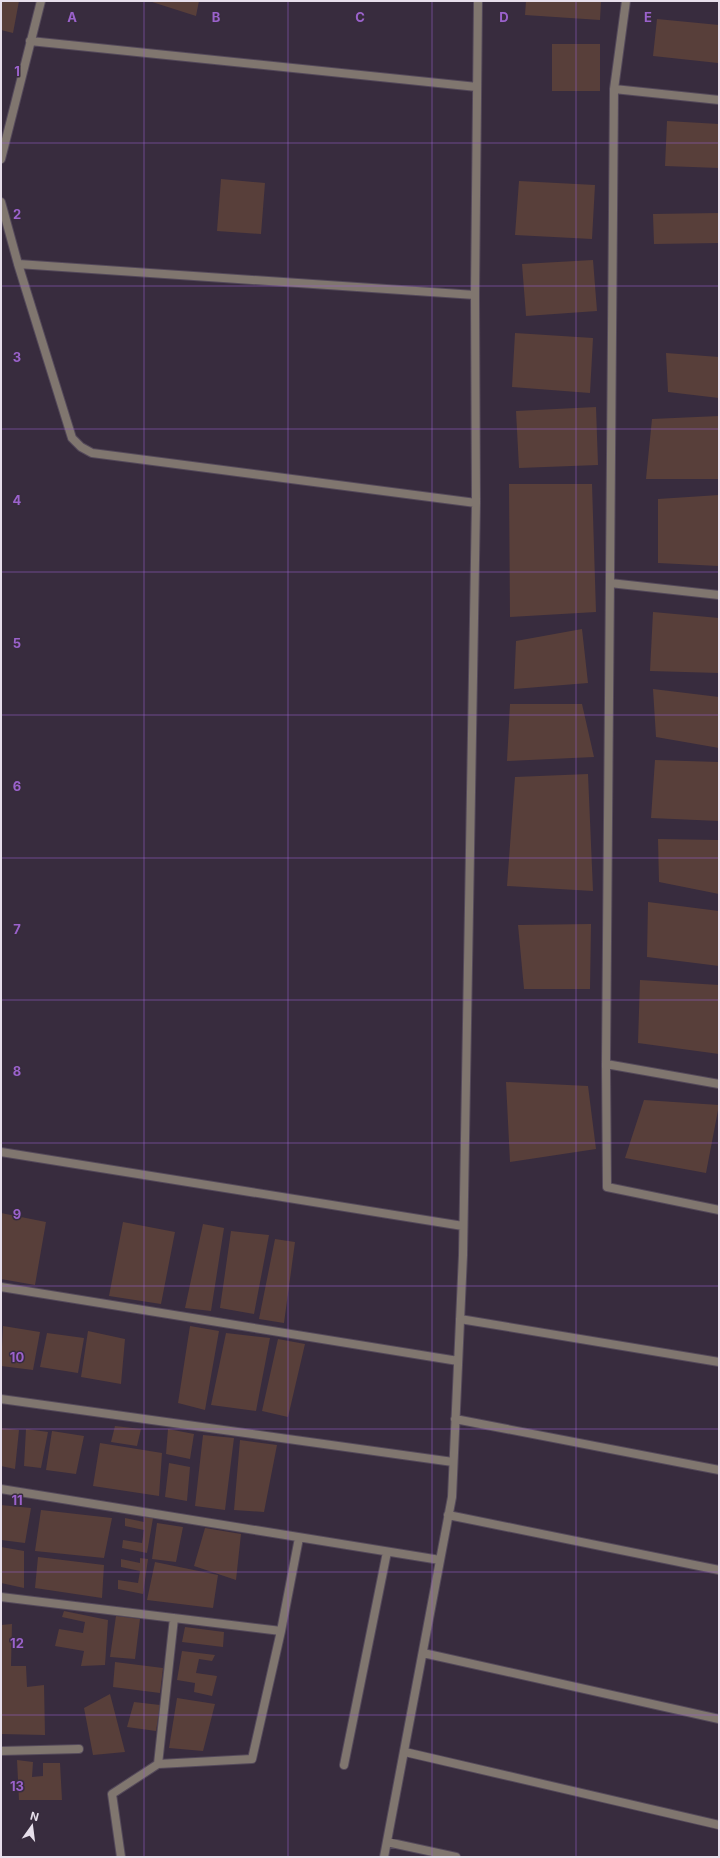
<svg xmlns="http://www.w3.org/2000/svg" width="720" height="1858" font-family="Inter,sans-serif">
  <rect width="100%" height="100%" fill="#382c3e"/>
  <path fill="#583f3a" d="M1,1H19L13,33L1,30Z
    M149,1H199L196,16Z
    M526,1H601L600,20L525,15Z
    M657,19L719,25L718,63L653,56Z
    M552,44H600V91H552Z
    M667,121L719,124V168L665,166Z
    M221,179L265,183L261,234L217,231Z
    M519,181L595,185L592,239L515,235Z
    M719,213V243L654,244L653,214Z
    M593,260L597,311L526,316L522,264Z
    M515,333L593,338L590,393L512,387Z
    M666,353L719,357V398L668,392Z
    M596,407L598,465L519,468L516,411Z
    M719,416V479H646L652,419Z
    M509,484H592L596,612L510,617Z
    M719,495V566L658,563V499Z
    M653,612L719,618V673L650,671Z
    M582,629L588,683L514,689L516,641Z
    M653,689L719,697V748L656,737Z
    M510,704H582L594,757L507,761Z
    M655,760L719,762V821L651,818Z
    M588,774L593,891L507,886L515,777Z
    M658,839L719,840V894L659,882Z
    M648,902L719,911V966L647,957Z
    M591,924L590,989H524L518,925Z
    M640,980L719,985V1054L638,1043Z
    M506,1082L588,1086L596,1149L510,1162Z
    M644,1100L719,1105L706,1173L625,1158Z
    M1,1213L46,1222L35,1285L1,1279Z
    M123,1222L175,1232L161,1304L109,1296Z
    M203,1224L224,1228L211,1311L185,1308Z
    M231,1231L269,1235L254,1314L220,1308Z
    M275,1239L295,1242L284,1323L259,1319Z
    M3,1326L40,1332L33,1370L1,1366Z
    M190,1326L219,1331L205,1410L178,1403Z
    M88,1331L125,1339L121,1384L81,1377Z
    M47,1333L84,1338L78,1373L40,1367Z
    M226,1333L270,1338L256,1411L211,1405Z
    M278,1339L305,1344L288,1417L262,1411Z
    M115,1426L141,1429L137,1446L111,1442Z
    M1,1428L19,1430L15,1469L1,1466Z
    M26,1429L48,1432L41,1468L24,1466Z
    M168,1429L194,1434L190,1459L166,1454Z
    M52,1431L84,1436L76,1474L46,1470Z
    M203,1435L234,1438L225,1510L195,1506Z
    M240,1440L277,1445L264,1512L234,1510Z
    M100,1443L162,1453L159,1496L93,1486Z
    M169,1463L190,1467L187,1501L165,1497Z
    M1,1505L31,1508L25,1543L1,1540Z
    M41,1510L112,1518L104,1558L35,1551Z
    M144,1517L153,1518L147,1553L122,1548L123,1540L142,1543L144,1530L125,1526V1518L144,1522Z
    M157,1523L183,1527L176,1562L152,1559Z
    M205,1528L241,1534L236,1580L194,1566Z
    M1,1547L24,1551V1588L1,1583Z
    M38,1557L104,1565L102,1598L35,1588Z
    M140,1558L148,1559L143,1594L118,1589V1580L138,1583L140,1571L121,1567V1559L140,1563Z
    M155,1562L218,1575L213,1608L147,1600Z
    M64,1611L108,1620L105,1665L81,1666L84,1651L55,1646L59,1629L83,1633L85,1622L62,1617Z
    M116,1616L140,1619L135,1659L110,1657Z
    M12,1624L11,1666H26L27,1687L44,1685L45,1735L1,1734V1625Z
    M185,1627L224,1632L223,1647L182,1642Z
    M182,1651L215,1655L212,1661L199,1659L196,1673L217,1676L212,1696L194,1692L195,1683L177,1680Z
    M115,1662L163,1668L160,1693L113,1687Z
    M110,1694L125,1752L93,1755L84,1708Z
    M177,1698L215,1704L203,1751L169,1748Z
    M134,1702L160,1705L156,1731L127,1727Z
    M17,1760L33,1762L32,1777L43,1776V1763H60L62,1800H19Z"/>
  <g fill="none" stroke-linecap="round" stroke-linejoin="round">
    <g stroke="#54495a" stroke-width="10">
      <path id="street" d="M626,1L614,89L606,1064L607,1187L719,1210
        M30,41L477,87
        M614,89L719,100
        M1,159L41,1
        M1,202L18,264L72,438L81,447L92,453L476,503
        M18,264L475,295
        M610,583L719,595
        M606,1064L719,1084
        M1,1152L463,1226
        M1,1287L458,1361
        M460,1319L719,1362
        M1,1399L453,1462
        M455,1419L719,1470
        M1,1489L440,1560
        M448,1515L719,1570
        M1,1597L281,1631
        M423,1653L719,1719
        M1,1751L79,1749
        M405,1752L719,1825
        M158,1764L174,1618
        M344,1765L387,1552
        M387,1842L456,1857
        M121,1857L112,1794L158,1764L252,1759L281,1631L299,1538
        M384,1857L452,1497L463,1255L476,503L475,295L478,1"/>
    </g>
    <use href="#street" stroke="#80766f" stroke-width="8"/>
  </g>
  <path fill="none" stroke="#9b62cc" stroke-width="1" stroke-opacity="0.55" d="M144,1V1857M288,1V1857M432,1V1857M576,1V1857M1,143H719M1,286H719M1,429H719M1,572H719M1,715H719M1,858H719M1,1000H719M1,1143H719M1,1286H719M1,1429H719M1,1572H719M1,1715H719"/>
  <g font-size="13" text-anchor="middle" font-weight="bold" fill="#9b62cc" stroke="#382c3e" stroke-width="3" stroke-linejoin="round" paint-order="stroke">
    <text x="72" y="22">A</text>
    <text x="216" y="22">B</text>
    <text x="360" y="22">C</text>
    <text x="504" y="22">D</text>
    <text x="648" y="22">E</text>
    <text x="17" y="76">1</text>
    <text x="17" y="219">2</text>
    <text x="17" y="362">3</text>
    <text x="17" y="505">4</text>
    <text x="17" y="648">5</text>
    <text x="17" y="791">6</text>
    <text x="17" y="934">7</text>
    <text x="17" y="1076">8</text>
    <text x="17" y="1219">9</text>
    <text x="17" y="1362">10</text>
    <text x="17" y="1505">11</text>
    <text x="17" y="1648">12</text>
    <text x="17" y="1791">13</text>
  </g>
  <rect width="720" height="1858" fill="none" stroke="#e7dfeb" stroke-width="4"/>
  <g transform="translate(32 1826) rotate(14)" stroke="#382c3e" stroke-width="3" paint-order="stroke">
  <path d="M0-3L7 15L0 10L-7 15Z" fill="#e7dfeb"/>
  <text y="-6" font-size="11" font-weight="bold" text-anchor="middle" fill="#e7dfeb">N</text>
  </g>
</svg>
